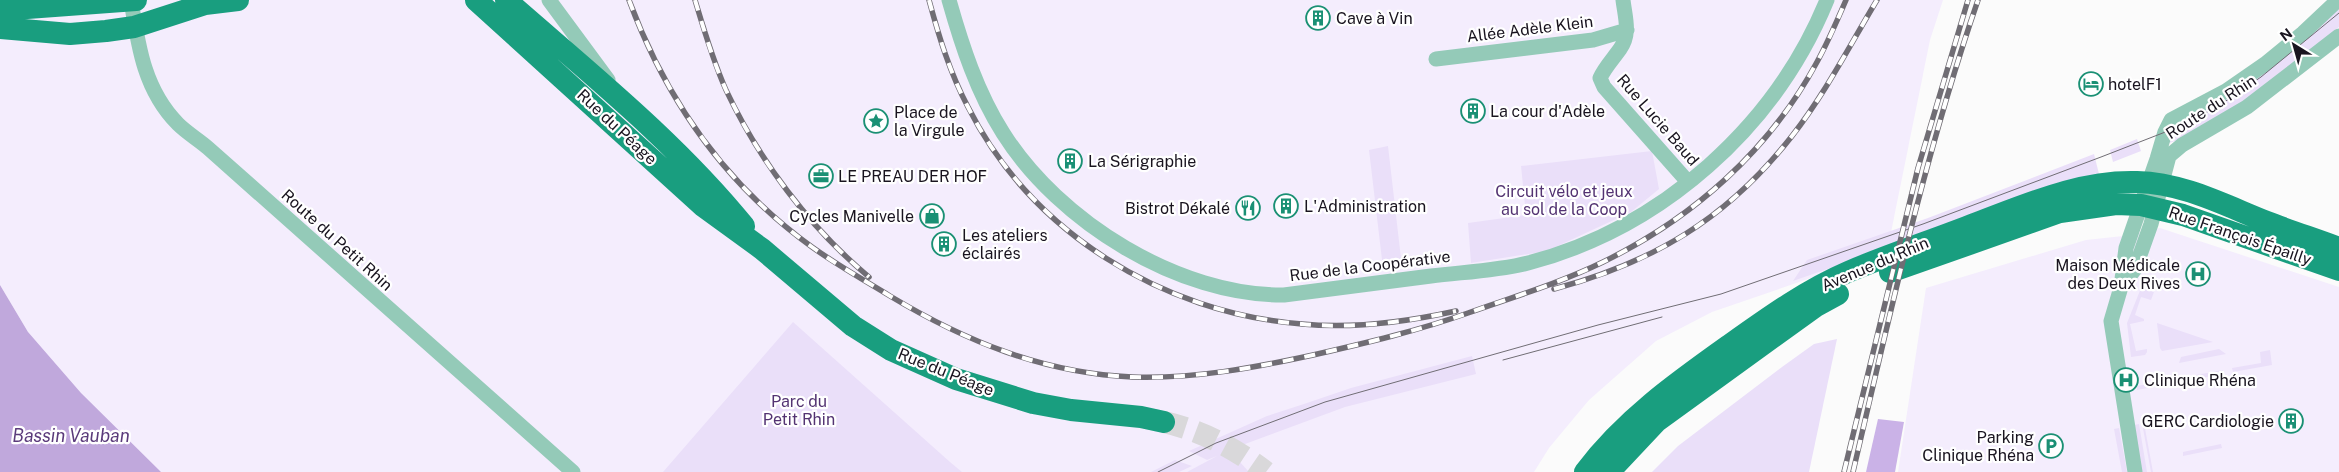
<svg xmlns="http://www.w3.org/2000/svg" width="2339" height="472" font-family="'Public Sans',sans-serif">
  <rect width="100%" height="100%" fill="#fbfbfb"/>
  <path fill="#f4edfd" d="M0,0H1943L1930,40L1887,252L1712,312L1656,341L1589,400L1549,448L1534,472H37L28,332L0,285Z
    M2160,228L2339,287V472H1898L1926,288L2086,240L2123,236Z"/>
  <path fill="#eadff9" d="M2339,8V27L2260,92L2178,140L2169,143L2174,125Z
    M2137,139L2141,151L2113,162L2110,150Z
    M1388,146L1402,267L1383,268L1369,150Z
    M1652,151L1659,189L1631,212L1547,251L1471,263L1468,223L1526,215L1521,166Z
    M2094,154L2099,174L1793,281L1807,260L1928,218Z
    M2141,288L2154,292L2151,300L2141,297L2135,315L2144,319V321L2130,324L2136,351L2147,349V352L2145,355L2131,357L2127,323Z
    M793,322L950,462L962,472H663Z
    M2157,323L2213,342L2162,351L2160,348Z
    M1837,339L1809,472H1652L1678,446L1782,367L1814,344Z
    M2219,349L2226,354L2179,363L2181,357Z
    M2270,350L2272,365L2233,372L2232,368L2261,363L2260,352Z
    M1472,356L1476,374L1345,407L1229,450L1249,472H1187L1217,456L1207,460L1189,451L1267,416L1304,404L1351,388Z
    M2223,370V374L2137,390V386Z
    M2142,423H2144L2153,472H2151Z
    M2139,424L2147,472H2142L2134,425Z
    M2119,428L2127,472H2122L2114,429Z
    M2221,444L2222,448L2183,456V452Z
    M1175,460L1192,466L1179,472H1151Z"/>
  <path fill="#cab2e7" d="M1878,419L1904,422L1895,472H1866Z"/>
  <path fill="#c0a8dc" d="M0,285L28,332L81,393L161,472H0Z"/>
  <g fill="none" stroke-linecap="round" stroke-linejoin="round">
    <path stroke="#d9d8da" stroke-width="22" stroke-dasharray="22 11" stroke-linecap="butt" d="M1164,422C1203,431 1234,448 1266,472"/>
    <path stroke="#94cab8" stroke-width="15" d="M131,0C138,45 144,90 178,124C187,133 199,140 208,148L573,472
      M549,0L608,80
      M949,0C962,46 977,92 1003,133C1059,222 1179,296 1284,295C1333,289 1382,282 1431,276C1463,272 1497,271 1528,263C1662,228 1775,127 1827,0
      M1623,0C1625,17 1631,34 1620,49C1613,59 1605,67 1600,78L1604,87L1688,182
      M1436,59L1593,40L1627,30
      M2122,286L2135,269L2151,224L2169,156L2182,145L2247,107L2339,36
      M2135,472L2111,321L2121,287L2126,248L2157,159L2165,132L2171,120L2226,91L2265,64L2303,33L2338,0"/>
    <path stroke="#199e7f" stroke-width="22" d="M476,0L703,206L762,249L853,326L891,350L956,379L1033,403L1071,410L1141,417L1164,422
      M506,0C588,72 675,141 744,226
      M0,10L136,0
      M0,28L70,34L106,31L134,27L205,4L238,0
      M1890,272L2060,212L2116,204L2141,205L2183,215L2339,270
      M1585,472C1624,420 1676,383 1728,346C1766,319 1806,290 1848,272C1890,254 1934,240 1977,223C2028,204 2081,180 2137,182C2183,183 2224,205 2267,222C2290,231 2315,239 2339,248
      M1609,472L1657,421L1816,306L1838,294"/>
    <path stroke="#706d74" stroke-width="1" d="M1503,360L1662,317
      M1158,472L1216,443L1325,402L1598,325L1721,294L1923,224L2101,157L2173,129L2217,107L2261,77L2339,13"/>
    <g stroke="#706d74" stroke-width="5.5">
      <path id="rail" d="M629,0C666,100 726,185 812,247C837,265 864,280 890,296C965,341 1043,373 1132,377C1194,379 1253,368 1313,355C1366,343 1417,331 1468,313C1513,297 1560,283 1603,262C1693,218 1769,151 1817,62C1828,42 1837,21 1846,0
        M695,0C704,30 713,61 726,90C759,160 809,227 869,277
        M929,0C939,37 950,73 968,107C1031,232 1162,313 1302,324C1353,329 1406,322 1456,311
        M1554,289C1654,262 1727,219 1792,136C1825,94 1850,45 1877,0
        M1844,472L1918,168L1968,0
        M1853,472C1890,314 1925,154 1978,0"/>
    </g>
    <use href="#rail" stroke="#fff" stroke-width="4" stroke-dasharray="11" stroke-linecap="butt"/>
  </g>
  <defs>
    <g id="building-ring" transform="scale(1.25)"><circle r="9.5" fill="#fff" stroke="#1a9074" stroke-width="1.5"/><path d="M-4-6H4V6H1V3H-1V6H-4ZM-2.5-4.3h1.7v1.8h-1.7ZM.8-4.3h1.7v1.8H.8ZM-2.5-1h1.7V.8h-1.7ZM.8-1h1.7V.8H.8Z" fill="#1a9074"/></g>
    <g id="hotel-ring" transform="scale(1.25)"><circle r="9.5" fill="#fff" stroke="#1a9074" stroke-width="1.5"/><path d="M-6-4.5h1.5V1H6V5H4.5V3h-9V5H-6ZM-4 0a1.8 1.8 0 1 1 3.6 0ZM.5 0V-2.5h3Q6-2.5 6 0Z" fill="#1a9074"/></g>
    <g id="sight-ring" transform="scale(1.25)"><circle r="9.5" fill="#fff" stroke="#1a9074" stroke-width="1.5"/><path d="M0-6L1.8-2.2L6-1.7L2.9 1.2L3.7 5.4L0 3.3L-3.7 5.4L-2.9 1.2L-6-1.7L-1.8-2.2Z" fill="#1a9074"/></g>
    <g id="office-ring" transform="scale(1.25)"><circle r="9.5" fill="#fff" stroke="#1a9074" stroke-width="1.5"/><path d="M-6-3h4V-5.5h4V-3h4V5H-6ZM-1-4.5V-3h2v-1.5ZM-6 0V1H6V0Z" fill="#1a9074"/></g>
    <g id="restaurant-ring" transform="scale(1.25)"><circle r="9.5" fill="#fff" stroke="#1a9074" stroke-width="1.5"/><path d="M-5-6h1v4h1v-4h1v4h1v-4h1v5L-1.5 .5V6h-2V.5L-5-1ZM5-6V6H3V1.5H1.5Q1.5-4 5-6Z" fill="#1a9074"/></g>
    <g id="shop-ring" transform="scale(1.25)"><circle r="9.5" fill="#fff" stroke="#1a9074" stroke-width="1.5"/><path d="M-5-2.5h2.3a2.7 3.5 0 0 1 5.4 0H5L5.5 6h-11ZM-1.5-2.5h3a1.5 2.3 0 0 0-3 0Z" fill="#1a9074"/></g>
    <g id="hospital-ring" transform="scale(1.25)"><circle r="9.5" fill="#fff" stroke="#1a9074" stroke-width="1.5"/><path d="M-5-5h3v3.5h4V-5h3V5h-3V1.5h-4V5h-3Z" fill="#1a9074"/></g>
    <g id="parking-ring" transform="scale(1.25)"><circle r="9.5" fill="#fff" stroke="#1a9074" stroke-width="1.5"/><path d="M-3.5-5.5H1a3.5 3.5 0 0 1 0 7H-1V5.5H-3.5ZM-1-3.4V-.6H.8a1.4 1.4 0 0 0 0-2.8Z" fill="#1a9074"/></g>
  </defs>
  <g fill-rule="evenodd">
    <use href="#building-ring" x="1318" y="18"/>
    <use href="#hotel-ring" x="2091" y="84"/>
    <use href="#building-ring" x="1473" y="111"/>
    <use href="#sight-ring" x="876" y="121"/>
    <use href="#building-ring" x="1070" y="161"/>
    <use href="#office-ring" x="821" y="176"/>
    <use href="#building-ring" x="1286" y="206"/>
    <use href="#restaurant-ring" x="1248" y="208"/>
    <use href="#shop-ring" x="932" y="216"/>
    <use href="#building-ring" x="944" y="244"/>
    <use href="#hospital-ring" x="2198" y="274"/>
    <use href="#hospital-ring" x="2126" y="380"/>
    <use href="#building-ring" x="2291" y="421"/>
    <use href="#parking-ring" x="2051" y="446"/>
  </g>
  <g text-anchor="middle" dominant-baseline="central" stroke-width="4.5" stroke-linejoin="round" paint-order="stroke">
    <g font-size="16" fill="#19141f" stroke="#fff" text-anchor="start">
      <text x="1336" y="18">Cave à Vin</text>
      <text x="2108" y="84">hotelF1</text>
      <text x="1490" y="111">La cour d'Adèle</text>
      <text x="894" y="112">Place de<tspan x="894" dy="18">la Virgule</tspan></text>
      <text x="1088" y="161">La Sérigraphie</text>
      <text x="838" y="176">LE PREAU DER HOF</text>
      <text x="1304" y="206">L'Administration</text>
      <text x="1230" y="208" text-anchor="end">Bistrot Dékalé</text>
      <text x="914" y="216" text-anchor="end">Cycles Manivelle</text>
      <text x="962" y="235">Les ateliers<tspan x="962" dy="18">éclairés</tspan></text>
      <text x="2180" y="265" text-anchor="end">Maison Médicale<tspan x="2180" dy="18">des Deux Rives</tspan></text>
      <text x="2144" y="380">Clinique Rhéna</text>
      <text x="2274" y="421" text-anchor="end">GERC Cardiologie</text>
      <text x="2034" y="437" text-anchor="end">Parking<tspan x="2034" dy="18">Clinique Rhéna</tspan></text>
    </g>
    <g font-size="16" fill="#19141f" stroke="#fff">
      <text transform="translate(1530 29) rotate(-7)">Allée Adèle Klein</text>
      <text transform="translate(2211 107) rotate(-33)">Route du Rhin</text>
      <text transform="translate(1658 120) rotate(49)">Rue Lucie Baud</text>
      <text transform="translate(617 127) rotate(43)">Rue du Péage</text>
      <text transform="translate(2240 236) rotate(19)">Rue François Épailly</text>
      <text transform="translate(337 240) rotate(42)">Route du Petit Rhin</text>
      <text transform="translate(1875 264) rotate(-23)">Avenue du Rhin</text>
      <text transform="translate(1370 266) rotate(-7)">Rue de la Coopérative</text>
      <text transform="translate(946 372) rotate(22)">Rue du Péage</text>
    </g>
    <g font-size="16" fill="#533372" stroke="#fff">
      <text x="1564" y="191">Circuit vélo et jeux<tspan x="1564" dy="18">au sol de la Coop</tspan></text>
      <text x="799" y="401">Parc du<tspan x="799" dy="18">Petit Rhin</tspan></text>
    </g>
    <g font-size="18" font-style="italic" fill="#5b3b7b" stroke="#fff">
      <text x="71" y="435">Bassin Vauban</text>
    </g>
  </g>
  <g transform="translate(2294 45) rotate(323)" stroke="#ffffff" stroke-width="4" paint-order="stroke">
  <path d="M0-4L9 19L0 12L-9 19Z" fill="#19141f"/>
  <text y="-8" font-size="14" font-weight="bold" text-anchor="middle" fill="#19141f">N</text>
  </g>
</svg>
